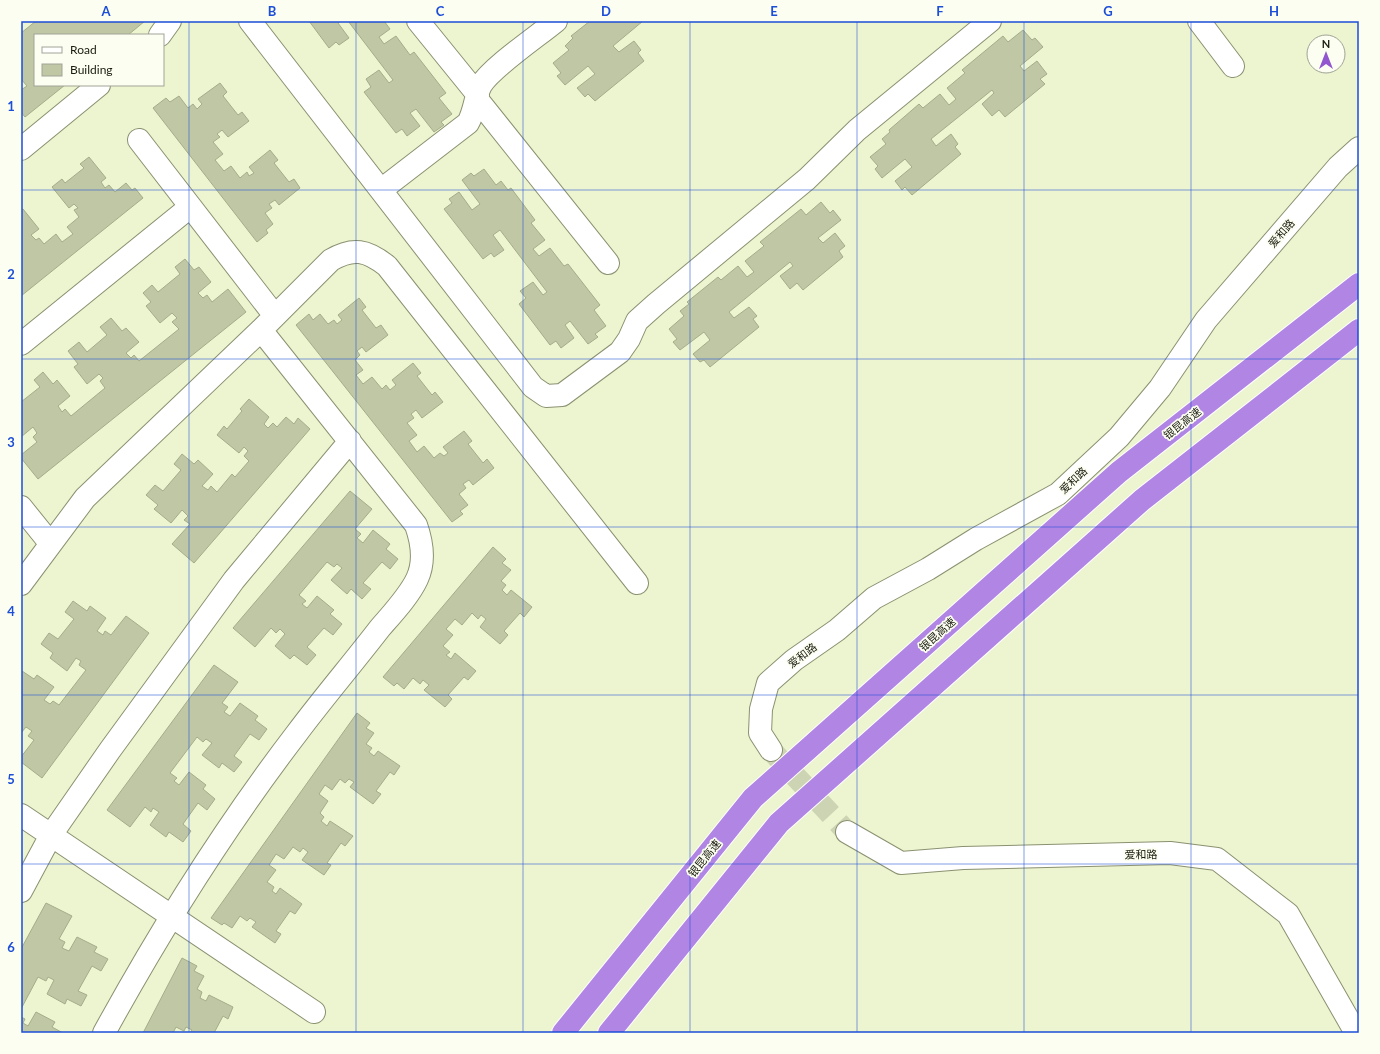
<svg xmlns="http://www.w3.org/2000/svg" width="1380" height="1054" font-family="Lato,'Noto Sans SC',sans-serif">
  <rect width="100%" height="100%" fill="#ecf4d0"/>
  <path fill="#bfc7a4" stroke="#a5ac8a" d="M36,21H145L128,35H35V85H65L25,117L21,112V90L27,86L21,79V33Z
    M309,21H341L338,23L349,38L339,45L336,42L329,48Z
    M348,21H384L390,29L379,37L384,44L396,36L410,55L414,52L446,93L439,98L452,114L441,122L444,125L434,132L416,109L410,113L420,126L407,136L402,129L396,133L364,92L371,87L366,79L379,70L389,83L393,80Z
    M590,21H643L613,46L619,52L634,41L641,50L638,53L644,61L595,101L588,94L585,97L577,88L595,74L588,66L565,85L557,76L561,73L553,63L569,50L565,46L573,38L571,36Z
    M1023,30L1032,40L1035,38L1043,47L1020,66L1024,71L1037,61L1047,74L1040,79L1045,84L1005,117L999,110L992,116L982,104L994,93L992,90L931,139L936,146L951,134L958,144L955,147L961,154L912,195L905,187L902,190L895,181L912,167L905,159L882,178L875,169L878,166L870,157L886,144L882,139L890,132L889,130L919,104L923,108L940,94L949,105L956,99L947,88L965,73L962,70L1003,36L1008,42Z
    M220,83L227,92L223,96L238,115L242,112L249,121L228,137L222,130L217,134L220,137L213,142L223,154L215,160L224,171L231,166L240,178L247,172L249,176L254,173L249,167L270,150L278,160L274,163L289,182L294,179L300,188L279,205L275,200L269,204L272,208L265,213L273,224L266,230L268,233L257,242L153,108L166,98L170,102L179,96L188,108L193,104L197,109L202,104L198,99Z
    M89,157L106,178L101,182L105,188L109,185L115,192L126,183L132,190L135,188L143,198L21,296V210L23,209L39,229L31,235L36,240L39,238L44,244L56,234L62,242L73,234L67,227L79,217L74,210L78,208L74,204L69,208L52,187L62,179L65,183L84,168L80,164Z
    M484,169L496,185L501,181L508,190L511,188L535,220L531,223L545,240L533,249L539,256L550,248L564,266L568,264L600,305L594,310L606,326L595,334L598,337L588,344L570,321L565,325L574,338L561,348L556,341L550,345L519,304L526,298L520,291L533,282L543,295L547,292L500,230L493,235L504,250L494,257L491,253L483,259L444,209L452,203L449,199L459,192L472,210L480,204L462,180L471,173L474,176Z
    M821,202L830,213L833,210L841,220L818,238L823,243L835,233L845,246L839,251L843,257L803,290L797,283L790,289L780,276L793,266L790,262L729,312L734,318L749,307L757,316L753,319L759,327L710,367L704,360L700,362L693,354L710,340L704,332L680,350L673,342L677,339L669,329L684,316L680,311L689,304L687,302L718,277L721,280L738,266L747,277L754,272L745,261L764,246L760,242L801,209L806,215Z
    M185,259L194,270L199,267L211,282L198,293L203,298L207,295L212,302L228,289L246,312L38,479L21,458V455L37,442L33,437L37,433L33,427L21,437V402L40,387L34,380L43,372L53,384L57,380L70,396L58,406L62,412L65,409L71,416L105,388L100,381L103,378L99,374L87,384L74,367L78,364L68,351L79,342L87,352L107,335L100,327L111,318L122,331L126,328L139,342L126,353L131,358L134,355L139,361L179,329L172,322L177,318L172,313L160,323L146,306L151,302L143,293L152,285L158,292L180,274L175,267Z
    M359,298L366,307L362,310L376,328L381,325L388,335L366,352L362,347L357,351L360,355L355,360L363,370L356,375L363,384L372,377L382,389L386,385L390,390L396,385L392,380L413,363L421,373L417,376L432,395L435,392L443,402L422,418L416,410L411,414L414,418L407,423L417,435L409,441L417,452L424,446L434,458L440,453L444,456L448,453L443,447L464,431L472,441L468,444L483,463L487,459L494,468L473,485L469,480L463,484L466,488L459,494L468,505L460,511L463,514L452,522L296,325L309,314L313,320L320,314L328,324L334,320L337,324L342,320L338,315Z
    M249,399L269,417L264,424L268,428L273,423L277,427L286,417L294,424L298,418L310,429L194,563L172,544L190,524L184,520L188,516L182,510L171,523L154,509L158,505L146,495L155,485L163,491L181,470L174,464L182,454L194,464L198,460L213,474L202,486L208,490L211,486L217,492L232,474L235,477L249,461L244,456L248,451L244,447L239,453L217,435L224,426L227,429L242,411L240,409Z
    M350,491L372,509L355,529L361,534L357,538L363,543L373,530L390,544L386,549L398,559L390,569L382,562L363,583L371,589L362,599L351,589L347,594L331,580L342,568L337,564L334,567L327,562L299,595L306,601L302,604L307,608L317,596L334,610L330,614L342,624L333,635L324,628L307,647L316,655L307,665L294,655L290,659L275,646L285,634L280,629L276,633L271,628L255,647L233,628Z
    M493,547L506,559L502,563L511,570L501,581L506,585L502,590L507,595L511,590L532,607L524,617L520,613L504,631L508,635L500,644L480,627L486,619L481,615L478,619L472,613L462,625L455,619L446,629L453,635L443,646L450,652L446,655L451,659L455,653L476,671L468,680L464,677L448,695L452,699L445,707L424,690L429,685L423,680L420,684L413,678L404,689L397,683L394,686L383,677Z
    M73,601L87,611L90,606L106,618L97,631L103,635L105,631L111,635L126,616L149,633L42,778L21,762V757L34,740L28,736L32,731L26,727L21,733V672L22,671L34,679L37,675L54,687L44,700L50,704L53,701L59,705L86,670L79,665L81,661L76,658L67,671L50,658L53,653L41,644L49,633L58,639L74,619L65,612Z
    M214,665L238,682L222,703L228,707L224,712L230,716L240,703L258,716L255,720L267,729L259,740L250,734L234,756L242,762L234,772L222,763L219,768L202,755L212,743L206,739L203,742L197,737L170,773L177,778L174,781L179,785L189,772L206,785L203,789L215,799L207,810L198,803L183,824L191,831L183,842L169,832L166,837L150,825L159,812L153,808L151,812L145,807L130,827L107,810Z
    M357,713L370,723L366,728L374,733L366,744L372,748L369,752L374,756L378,751L400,766L394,775L390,772L376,791L381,794L373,804L350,787L354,782L349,779L345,783L340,779L332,790L325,785L319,794L328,801L320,813L324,817L321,821L327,826L330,821L353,836L345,846L341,843L327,863L331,865L324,875L302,860L308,852L303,848L300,852L293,847L284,859L276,854L269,865L276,870L267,882L274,887L272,891L276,894L280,888L302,904L295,914L290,911L276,931L281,934L275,943L252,927L256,922L250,918L247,921L240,916L232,928L224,923L222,925L211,918Z
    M46,903L72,916L59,939L65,942L62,948L69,951L77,937L97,947L94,952L108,959L101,971L92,966L78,991L87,995L81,1006L67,999L65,1004L47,994L54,980L48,977L46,981L38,977L21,1009V949Z
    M182,958L197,966L194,971L204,976L197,989L202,992L200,998L206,1001L209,995L233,1007L228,1019L223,1016L214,1033H190L192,1030L186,1027L184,1031L176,1027L173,1033H143Z
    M36,1012L55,1022L52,1027L63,1033H21V1017L25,1019L23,1023L28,1026Z"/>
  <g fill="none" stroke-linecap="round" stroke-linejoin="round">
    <path stroke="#ccd4b3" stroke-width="22" stroke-dasharray="22 11" stroke-linecap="butt" d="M771,750L847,832"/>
    <g stroke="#8a9170" stroke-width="24">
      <path id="minor" d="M250,21L533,387L546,396L562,395L620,352L629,339L637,321L656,304L807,179L857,130L990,21
        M418,21L478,95
        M1199,21L1233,66
        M160,35L170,21
        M477,99L608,263
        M139,140L275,316
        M21,149L99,85
        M381,190L468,123C475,111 475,96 481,85C492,67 538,36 556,21
        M21,344L190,207
        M21,507L50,543
        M21,584L85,498L261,330L331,260C353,247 367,250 387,266L637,583
        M771,750L760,733L761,709L768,683L794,660L837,630L874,598L928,569L976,539L1058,494L1119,437L1160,388L1206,320L1338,167L1359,148
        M21,815L314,1012
        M847,832L901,863L963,858L1170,853L1217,859L1288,914L1356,1033
        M21,891L51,835L110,750L234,580L350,441
        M104,1033C161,929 225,827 297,733C324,697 353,663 380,628C393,613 409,596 417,579C425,562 422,542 416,525L261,330"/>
    </g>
    <g stroke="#fff" stroke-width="24">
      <path id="highway" d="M563,1033L753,798L1119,472L1359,284
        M609,1033L779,823L1142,500L1359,330"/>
    </g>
    <use href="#minor" stroke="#fff" stroke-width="22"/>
    <use href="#highway" stroke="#b185e3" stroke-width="22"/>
  </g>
  <path fill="none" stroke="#1d4ed8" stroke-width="1" stroke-opacity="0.55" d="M189,21V1033M356,21V1033M523,21V1033M690,21V1033M857,21V1033M1024,21V1033M1191,21V1033M21,190H1359M21,359H1359M21,527H1359M21,695H1359M21,864H1359"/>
  <g text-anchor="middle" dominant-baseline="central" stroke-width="3.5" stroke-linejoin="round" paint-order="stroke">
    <g font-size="11" fill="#191c0f" stroke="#fbfef0">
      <text transform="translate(1281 233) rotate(-49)">爱和路</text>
      <text transform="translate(1182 423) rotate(-38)">银昆高速</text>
      <text transform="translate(1073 480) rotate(-43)">爱和路</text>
      <text transform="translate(937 634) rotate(-42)">银昆高速</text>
      <text transform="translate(802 655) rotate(-37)">爱和路</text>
      <text transform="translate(1141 854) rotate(-1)">爱和路</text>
      <text transform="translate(704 858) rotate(-51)">银昆高速</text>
    </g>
  </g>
  <rect width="1380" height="1054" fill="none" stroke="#fbfef0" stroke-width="44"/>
  <rect x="34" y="34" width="130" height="52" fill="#fbfef0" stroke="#a1a496"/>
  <rect x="42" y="47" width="20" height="6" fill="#ffffff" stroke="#a1a496"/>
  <text x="70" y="54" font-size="12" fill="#191c0f">Road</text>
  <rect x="42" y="64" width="20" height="12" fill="#bfc7a4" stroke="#a1a496"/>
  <text x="70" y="74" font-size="12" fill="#191c0f">Building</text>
  <g transform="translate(1326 54)"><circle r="19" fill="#fbfef0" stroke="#a1a496"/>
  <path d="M0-3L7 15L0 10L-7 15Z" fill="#9257ce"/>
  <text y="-6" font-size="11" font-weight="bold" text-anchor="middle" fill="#191c0f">N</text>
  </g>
  <rect x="22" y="22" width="1336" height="1010" fill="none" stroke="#1d4ed8" stroke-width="1.5"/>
  <g font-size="13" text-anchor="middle" font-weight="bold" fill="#1d4ed8">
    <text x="106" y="16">A</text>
    <text x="272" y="16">B</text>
    <text x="440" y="16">C</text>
    <text x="606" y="16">D</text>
    <text x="774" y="16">E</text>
    <text x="940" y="16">F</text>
    <text x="1108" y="16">G</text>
    <text x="1274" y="16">H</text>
    <text x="11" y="111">1</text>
    <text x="11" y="279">2</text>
    <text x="11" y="447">3</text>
    <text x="11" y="616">4</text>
    <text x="11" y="784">5</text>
    <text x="11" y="952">6</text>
  </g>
</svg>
